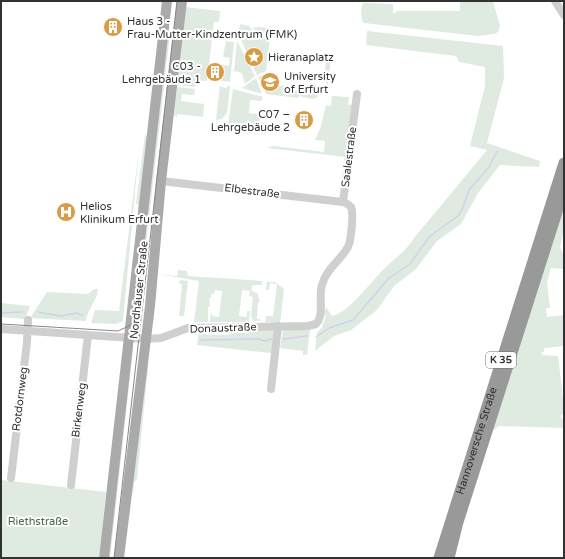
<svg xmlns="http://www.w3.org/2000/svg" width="565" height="559" font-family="'Varela Round',sans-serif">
  <rect width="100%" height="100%" fill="#fff"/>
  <path fill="#dfeae1" d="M460,1H493L500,26L498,32L494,34L478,36L364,23L362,21L361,10L363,3L393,4V13H396V11H460Z
    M186,7L220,11L219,22H214L207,81L196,80L195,87L178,85Z
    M240,24L249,26L258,37L270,39L266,71L257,75L238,33Z
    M259,27L290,31V36L284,35V37L259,35L253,28Z
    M367,31L503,46L504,78L487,143L540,161L539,167L500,165L478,193L461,224L437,241L416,269L394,286L377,310L351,330L334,336L315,351L317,333L322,327L326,316L324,315L326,307L332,316C347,314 371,282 382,271C394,258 404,254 414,238L487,150L470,146L485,86V67L459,62L456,56L366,45Z
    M166,34H170L146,244H143Z
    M226,41L234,42L230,82L221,81L222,65L229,66L230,58L223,57Z
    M237,41L255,76L245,84L242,73L236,71L234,73Z
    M327,53H332L326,96L321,90V86H326L328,71L325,70Z
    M269,73L277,74L275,85L284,86L283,89L318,93V97L313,99L299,96L298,98L266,94L258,77Z
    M256,78L262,94L242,88Z
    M220,85L221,87L227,88V86H230L227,113L222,119L216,120Z
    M177,87L195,89L194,95L182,94L181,101L204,104L203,117L177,114V117L174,115Z
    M233,89L263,97L261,101L250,100L249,113L260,114L259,123H256L253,132L248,131V129L228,125Z
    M332,96L349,97L348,105L354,104L346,157L267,148L273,146L324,152L325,141L315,140L321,126L326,105L331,106Z
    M145,135L148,137L136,239L138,205L136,203Z
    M139,149L123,321L116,324L91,323L95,310L119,311Z
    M564,200V229L560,247L564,256V269L551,268L547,282L550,308H546L547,317L564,315V346L544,348V352H541L542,355L558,356L564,406V414L561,415L562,419H564V428L499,426L494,430L492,429Z
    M178,270L187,271L188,276L262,281V285H252V291L257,293L260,302H258L257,319H260V321H251L253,320L251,317L253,297L249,296L250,291L242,290L239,316L247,317V311H250L249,322H210L211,311L212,316L219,317L222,291L215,290L214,294H211V298H209L210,307H208V322H194L199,281L158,274L177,276Z
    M180,280L188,281L184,316H179L182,284L179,283Z
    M267,282H275L284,289L280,324L265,322L266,316H273L277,284L270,283L269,290H266Z
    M94,289H98C97,302 87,309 86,321L30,318L47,292L88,294Z
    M1,303L30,306L25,319H23L1,317Z
    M307,328L310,330L307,355H303V351L280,348L283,329Z
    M199,331H206V335H230L231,331H275L271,353L197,345Z
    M129,349L133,350L110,558H108Z
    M146,367H148L137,479L134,482L133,493L131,492Z
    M1,480L106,492L99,558H1Z"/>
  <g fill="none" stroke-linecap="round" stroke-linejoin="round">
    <path stroke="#d2d1eb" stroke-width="1.5" d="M38,312L60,316L77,313L83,316
      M1,313L22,312
      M316,337L329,328L353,320L389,278L410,264L430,236L458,216L462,210L469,190L489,167L497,151
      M283,339L307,336
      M201,340L259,339L264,341L272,339"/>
    <path stroke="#cfcfcf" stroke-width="8" d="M555,1L564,15
      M161,181L343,202
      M1,329L146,339L161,338L188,328L308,326L316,324C325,315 318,297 322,285C326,269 340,261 348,247C351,241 354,213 351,207C349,205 346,203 343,202L357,94
      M271,389L278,326
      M11,478L27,342L28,320
      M71,485L88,335"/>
    <path stroke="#aaa" stroke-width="10" d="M104,558L167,1
      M119,558L150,306L161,181L182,1"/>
    <g stroke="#999" stroke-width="11">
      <path id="s1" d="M439,558L564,163"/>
      <path d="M449,558L458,522L564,190"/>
    </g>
    <path stroke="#878787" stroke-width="1" d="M1,324L118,331L133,324L140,313
      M114,558L177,1"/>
  </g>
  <defs>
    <g id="building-disc" transform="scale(1)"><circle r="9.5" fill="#d89b46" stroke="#fff"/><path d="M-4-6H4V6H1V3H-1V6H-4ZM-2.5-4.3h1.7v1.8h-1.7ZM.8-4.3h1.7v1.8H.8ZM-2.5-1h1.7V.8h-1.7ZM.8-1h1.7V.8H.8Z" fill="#fff"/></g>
    <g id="sight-disc" transform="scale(1)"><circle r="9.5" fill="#d89b46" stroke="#fff"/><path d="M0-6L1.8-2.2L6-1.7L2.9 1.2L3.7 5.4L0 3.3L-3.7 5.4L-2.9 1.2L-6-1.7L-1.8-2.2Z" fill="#fff"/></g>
    <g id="university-disc" transform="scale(1)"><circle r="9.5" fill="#d89b46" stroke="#fff"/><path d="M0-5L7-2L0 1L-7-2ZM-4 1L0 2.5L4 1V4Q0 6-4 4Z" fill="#fff"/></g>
    <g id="hospital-disc" transform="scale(1)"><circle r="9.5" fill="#d89b46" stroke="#fff"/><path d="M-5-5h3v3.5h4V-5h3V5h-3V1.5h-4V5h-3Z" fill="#fff"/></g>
  </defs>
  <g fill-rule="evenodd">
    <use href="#building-disc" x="113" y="27"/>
    <use href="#sight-disc" x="254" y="57"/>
    <use href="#building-disc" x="215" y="72"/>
    <use href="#university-disc" x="270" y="82"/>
    <use href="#building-disc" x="304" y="120"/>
    <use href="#hospital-disc" x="66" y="212"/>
  </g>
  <g text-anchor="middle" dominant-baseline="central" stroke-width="4" stroke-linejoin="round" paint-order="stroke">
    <rect fill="#fff" stroke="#707070" stroke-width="1" x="486" y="352" width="30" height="16" rx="3"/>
    <g font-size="10" font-weight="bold" fill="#323232">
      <text x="501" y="360">K 35</text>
    </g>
    <g font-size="11" fill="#323232" stroke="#fff" text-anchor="start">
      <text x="127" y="21">Haus 3 -<tspan x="127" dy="13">Frau-Mutter-Kindzentrum (FMK)</tspan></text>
      <text x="268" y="57">Hieranaplatz</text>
      <text x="201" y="66" text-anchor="end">C03 -<tspan x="201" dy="13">Lehrgebäude 1</tspan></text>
      <text x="284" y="76">University<tspan x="284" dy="13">of Erfurt</tspan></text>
      <text x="290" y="114" text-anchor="end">C07 –<tspan x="290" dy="13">Lehrgebäude 2</tspan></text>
      <text x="80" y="206">Helios<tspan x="80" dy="13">Klinikum Erfurt</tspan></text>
    </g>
    <g font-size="11" fill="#323232" stroke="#fff">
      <text transform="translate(349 157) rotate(-83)">Saalestraße</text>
      <text transform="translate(252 191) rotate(7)">Elbestraße</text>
      <text transform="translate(139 290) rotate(-84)">Nordhäuser Straße</text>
      <text transform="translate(223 328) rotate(-2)">Donaustraße</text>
      <text transform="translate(20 399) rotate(-83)">Rotdornweg</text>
      <text transform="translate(79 410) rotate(-83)">Birkenweg</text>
      <text stroke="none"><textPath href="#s1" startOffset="123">Hannoversche Straße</textPath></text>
    </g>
    <g font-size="11" fill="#426b4a" stroke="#fff">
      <text x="38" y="521">Riethstraße</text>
    </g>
  </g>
  <rect width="565" height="559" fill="none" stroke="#323232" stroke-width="4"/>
</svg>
